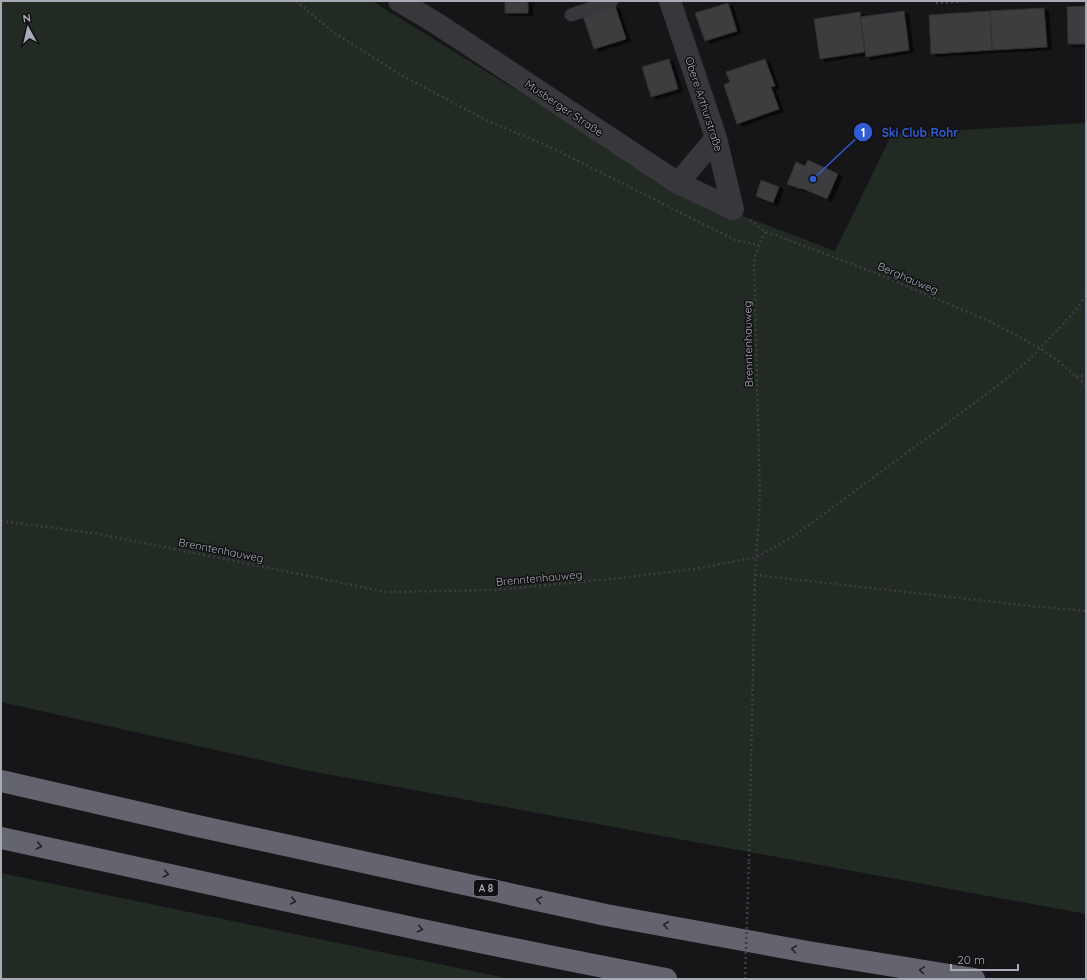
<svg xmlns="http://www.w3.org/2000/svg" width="1087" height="980" font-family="Quicksand,sans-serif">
  <defs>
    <filter id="shadow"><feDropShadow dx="4.5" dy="2.5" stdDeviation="0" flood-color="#0009"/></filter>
  </defs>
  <rect width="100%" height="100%" fill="#161618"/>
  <path fill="#222a24" d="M1,1H372L683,193L835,251L892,134L1086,123V914L305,770L1,702Z
    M1,873L511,979H1Z"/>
  <path fill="#3d3e41" stroke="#303033" filter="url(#shadow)" d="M505,1H528V13H505Z
    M728,3L737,31L705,41L695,13Z
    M615,6L626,39L594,49L583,16Z
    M1086,6V44H1068L1067,7Z
    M1044,8L1047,47L992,50L990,11Z
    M904,11L909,50L866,57L860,17Z
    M990,11L992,50L931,54L929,15Z
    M860,12L865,52L820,59L814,19Z
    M669,59L678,89L651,97L642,67Z
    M765,59L775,86L771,87L779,109L737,124L724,85L730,82L726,72Z
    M808,160L838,174L827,199L801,188V189L787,184L796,162L805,166Z
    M761,180L779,187L773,203L756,196Z"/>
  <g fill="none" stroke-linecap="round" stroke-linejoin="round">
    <path stroke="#3d3d43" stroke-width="2.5" stroke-dasharray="2 3" stroke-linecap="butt" d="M296,1L333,32L401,75L488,121L550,147L735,240L759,245
      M936,3L971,1
      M750,220L765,232L778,236L883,276L991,322L1040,348L1058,361L1086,385
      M1076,376H1086
      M1,521L93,533L240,562L386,592L495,590L621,578L694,569L757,557L794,536L992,390L1028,361L1075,311L1086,295
      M755,575L1031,606L1086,611
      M749,861L755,575L760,499L754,261L759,245L765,232"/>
    <path stroke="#37373c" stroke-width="13" d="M571,15L612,1"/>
    <path stroke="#37373c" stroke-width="22" d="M399,1L436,23L678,183L733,209
      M670,1L716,138L733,209
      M678,183L716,138"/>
    <path stroke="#63646d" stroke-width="22" d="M1,781L193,825L606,915L808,952L974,979
      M1,838C222,886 443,937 666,979"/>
    <path stroke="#3d3d43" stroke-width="2.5" stroke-dasharray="2 3" stroke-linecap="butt" d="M745,979L749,861"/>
  </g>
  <defs><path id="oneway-chevron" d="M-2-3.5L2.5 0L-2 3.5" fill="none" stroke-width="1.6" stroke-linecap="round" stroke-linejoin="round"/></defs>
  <g stroke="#212225">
    <use href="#oneway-chevron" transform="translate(39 846) rotate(12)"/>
    <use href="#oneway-chevron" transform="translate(166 874) rotate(12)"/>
    <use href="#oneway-chevron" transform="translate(539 900) rotate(-168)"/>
    <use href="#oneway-chevron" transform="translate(293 901) rotate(12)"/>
    <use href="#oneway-chevron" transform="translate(666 925) rotate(-170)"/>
    <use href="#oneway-chevron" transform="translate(420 929) rotate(12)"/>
    <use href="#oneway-chevron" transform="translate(794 949) rotate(-170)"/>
    <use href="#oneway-chevron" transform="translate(922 970) rotate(-171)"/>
  </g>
  <g text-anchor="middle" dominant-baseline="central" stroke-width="3" stroke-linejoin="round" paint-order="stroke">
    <rect fill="#111113" stroke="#7b7c86" stroke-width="1" x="474" y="880" width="24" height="16" rx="3"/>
    <g font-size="10" font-weight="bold" fill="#a8aab7">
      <text x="486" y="888">A 8</text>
    </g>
    <g font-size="11" fill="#a8aab7" stroke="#111113">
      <text transform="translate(704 104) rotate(72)">Obere Arthurstraße</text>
      <text transform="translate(564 108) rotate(34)">Musberger Straße</text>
      <text transform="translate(908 278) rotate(23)">Berghauweg</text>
      <text transform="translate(748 344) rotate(-91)">Brenntenhauweg</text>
      <text transform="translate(221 550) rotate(11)">Brenntenhauweg</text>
      <text transform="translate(539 578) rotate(-5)">Brenntenhauweg</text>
    </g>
  </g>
  <path fill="none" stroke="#325cd3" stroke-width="1.5" d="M813 179L863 132"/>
  <g fill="#325cd3" stroke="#111113" stroke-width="1.5">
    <circle cx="813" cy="179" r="4"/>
    <circle cx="863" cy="132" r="10"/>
  </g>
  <g font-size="12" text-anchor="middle" font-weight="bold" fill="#fff">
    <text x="863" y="137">1</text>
  </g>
  <g font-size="12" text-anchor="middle" font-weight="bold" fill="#325cd3" stroke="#111113" stroke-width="3" stroke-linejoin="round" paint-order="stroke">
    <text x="920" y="137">Ski Club Rohr</text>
  </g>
  <rect width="1087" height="980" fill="none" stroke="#a8aab7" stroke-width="4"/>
  <g transform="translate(28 28) rotate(352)" stroke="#111113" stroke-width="3" paint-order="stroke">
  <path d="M0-3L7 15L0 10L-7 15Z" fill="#a8aab7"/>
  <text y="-6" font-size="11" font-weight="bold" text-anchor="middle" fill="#a8aab7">N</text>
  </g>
  <path d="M951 964v6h67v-6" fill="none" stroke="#a8aab7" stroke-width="2"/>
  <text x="957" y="964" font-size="12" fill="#a8aab7" stroke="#111113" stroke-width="3" paint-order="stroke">20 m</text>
</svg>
